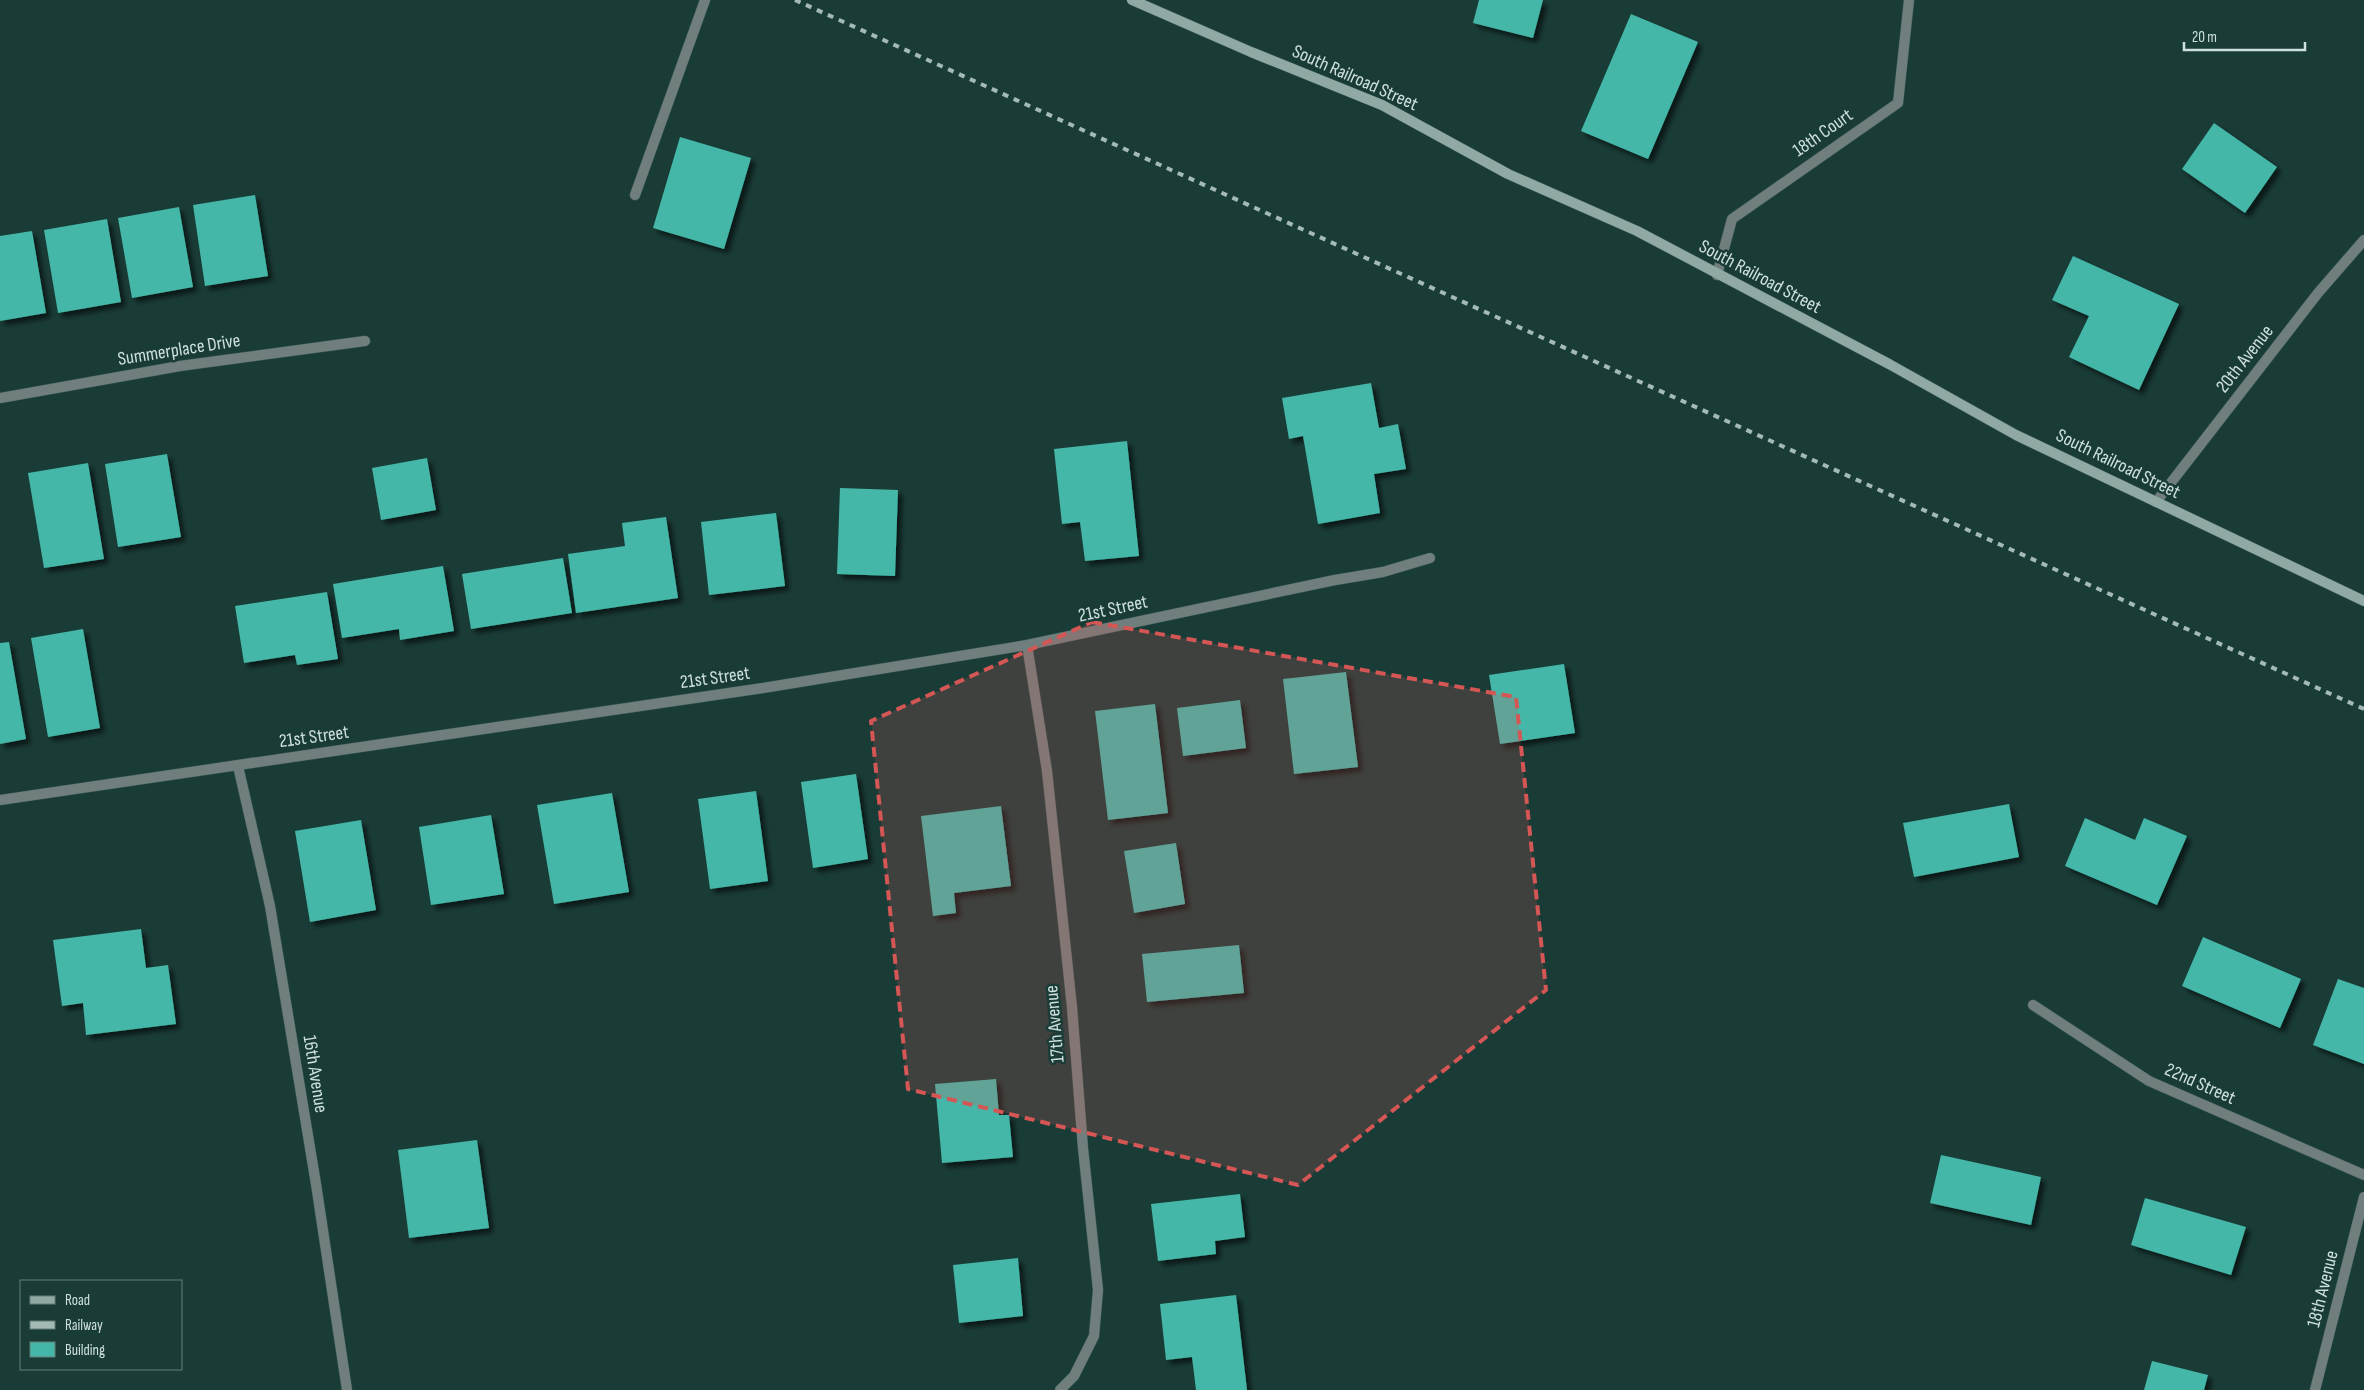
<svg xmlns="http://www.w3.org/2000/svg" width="2364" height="1390" font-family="'Sofia Sans Condensed',sans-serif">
  <defs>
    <filter id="shadow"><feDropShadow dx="4.5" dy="4.5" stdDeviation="2.5" flood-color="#0009"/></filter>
  </defs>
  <rect width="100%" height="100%" fill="#1a3c37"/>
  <path fill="#44b7a8" filter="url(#shadow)" d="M1479,0H1543L1533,38L1473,23Z
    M1631,14L1698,42L1648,159L1581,131Z
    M2214,123L2277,167L2245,213L2182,169Z
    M680,137L751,158L724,249L653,228Z
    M255,195L268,276L205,286L193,205Z
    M179,207L193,287L132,298L118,218Z
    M107,219L121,302L58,313L44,230Z
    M32,231L46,313L0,321V236Z
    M2073,256L2179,304L2139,390L2069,357L2089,316L2052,300Z
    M1371,383L1379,428L1398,424L1406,469L1374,474L1380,513L1318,524L1303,436L1289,439L1282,398Z
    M1127,441L1139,556L1085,561L1080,522L1062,524L1054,449Z
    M167,454L181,537L118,547L105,464Z
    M427,458L436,510L381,520L372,468Z
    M88,463L104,559L44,568L28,473Z
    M840,488L898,490L895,576L837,574Z
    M776,513L785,586L709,595L701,522Z
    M666,517L678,598L576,613L568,554L625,546L622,523Z
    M563,558L572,613L471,629L462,574Z
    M443,566L454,631L400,640L399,629L342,638L333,584Z
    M327,592L338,659L297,665L295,655L244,663L235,606Z
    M83,629L100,728L48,737L31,638Z
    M9,642L26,739L0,744V643Z
    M1564,664L1575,733L1500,744L1489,675Z
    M1346,672L1358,767L1294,774L1283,679Z
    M1240,700L1246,748L1183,756L1177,708Z
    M1155,704L1168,813L1108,820L1095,711Z
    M856,774L868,859L813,868L801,782Z
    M756,791L768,881L710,889L698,799Z
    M612,793L629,892L554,904L537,805Z
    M2009,804L2019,857L1914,877L1903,823Z
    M1001,806L1011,886L954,893L956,913L933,916L921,816Z
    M491,815L504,894L431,905L419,827Z
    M2085,818L2135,840L2144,818L2187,836L2157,905L2065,866Z
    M361,820L376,910L310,922L295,831Z
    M1176,843L1185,904L1134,913L1124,851Z
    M141,929L146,968L168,965L176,1024L86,1035L83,1003L62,1006L53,940Z
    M2203,937L2301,979L2280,1028L2182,986Z
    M1239,945L1244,993L1147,1002L1142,954Z
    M2338,979L2364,988V1064L2313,1045Z
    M996,1079L999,1115H1009L1013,1157L942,1163L935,1084Z
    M477,1140L489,1228L409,1238L398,1150Z
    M1941,1155L2041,1177L2031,1225L1930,1203Z
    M1240,1194L1245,1237L1215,1241L1216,1254L1158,1261L1151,1204Z
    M2145,1198L2246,1227L2231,1275L2131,1245Z
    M1018,1258L1023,1316L959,1323L953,1265Z
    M1236,1295L1247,1390H1196L1192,1357L1166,1360L1160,1304Z
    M2152,1361L2208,1375L2204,1390H2144Z"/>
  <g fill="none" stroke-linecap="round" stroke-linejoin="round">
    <g stroke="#3a5a55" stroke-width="11">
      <path id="lane" d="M635,195L705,0"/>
    </g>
    <g stroke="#3a5a55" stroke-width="11">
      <path id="street" d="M1717,275L1732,219L1898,103L1909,0
        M0,398L180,366L365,341
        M2156,502L2318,293L2364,240
        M1027,645L1047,771L1072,1007L1083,1148L1098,1290L1094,1336L1074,1376L1060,1390
        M238,766L270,906L316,1184L347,1390
        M0,800L763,688L1027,645L1335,580L1383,572L1430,558
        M2033,1005L2149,1081L2364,1175
        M2315,1390L2364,1197"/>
    </g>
    <g stroke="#3a5a55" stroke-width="11">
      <path id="secondary" d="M1132,0L1251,52L1382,105L1508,174L1637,231L1889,364L2016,435L2364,601"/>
    </g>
    <use href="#lane" stroke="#707f7d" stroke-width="10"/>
    <use href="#street" stroke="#707f7d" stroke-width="10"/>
    <use href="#secondary" stroke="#91a9a5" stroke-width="10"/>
    <path stroke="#a4bab7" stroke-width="4" stroke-dasharray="6 6" stroke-linecap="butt" d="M795,0L2364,709"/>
  </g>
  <path fill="#d45655" fill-opacity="0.2" stroke="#d45655" stroke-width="4" stroke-dasharray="10 6" stroke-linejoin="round" d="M1092,622L1516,697L1546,990L1298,1185L908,1089L871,721Z"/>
  <g text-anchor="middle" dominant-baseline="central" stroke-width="5" stroke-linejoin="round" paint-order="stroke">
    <g font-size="19" fill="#cee0dd" stroke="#1a3c37">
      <text transform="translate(1355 78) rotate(24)">South Railroad Street</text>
      <text transform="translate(1823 133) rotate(-35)">18th Court</text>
      <text transform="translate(1760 277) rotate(28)">South Railroad Street</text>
      <text transform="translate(179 350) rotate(-9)">Summerplace Drive</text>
      <text transform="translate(2245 359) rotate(-52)">20th Avenue</text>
      <text transform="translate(2118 464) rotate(26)">South Railroad Street</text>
      <text transform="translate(1113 609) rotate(-12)">21st Street</text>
      <text transform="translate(715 678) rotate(-8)">21st Street</text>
      <text transform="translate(314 737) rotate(-8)">21st Street</text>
      <text transform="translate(1055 1024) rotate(-95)">17th Avenue</text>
      <text transform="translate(315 1074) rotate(81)">16th Avenue</text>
      <text transform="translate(2200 1084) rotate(24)">22nd Street</text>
      <text transform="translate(2323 1289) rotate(-76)">18th Avenue</text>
    </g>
  </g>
  <rect x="20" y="1280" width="162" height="90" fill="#1a3c37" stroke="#627e79"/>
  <rect x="30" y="1296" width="25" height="8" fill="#91a9a5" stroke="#627e79"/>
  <text x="65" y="1305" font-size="15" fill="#cee0dd">Road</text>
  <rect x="30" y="1321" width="25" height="8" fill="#a4bab7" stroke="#627e79"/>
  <text x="65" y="1330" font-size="15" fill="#cee0dd">Railway</text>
  <rect x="30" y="1342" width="25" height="15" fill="#44b7a8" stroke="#627e79"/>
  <text x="65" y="1355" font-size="15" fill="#cee0dd">Building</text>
  <path d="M2184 42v8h121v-8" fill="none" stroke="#cee0dd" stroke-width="2.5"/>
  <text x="2192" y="42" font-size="15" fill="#cee0dd" stroke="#1a3c37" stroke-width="4" paint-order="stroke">20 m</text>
</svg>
